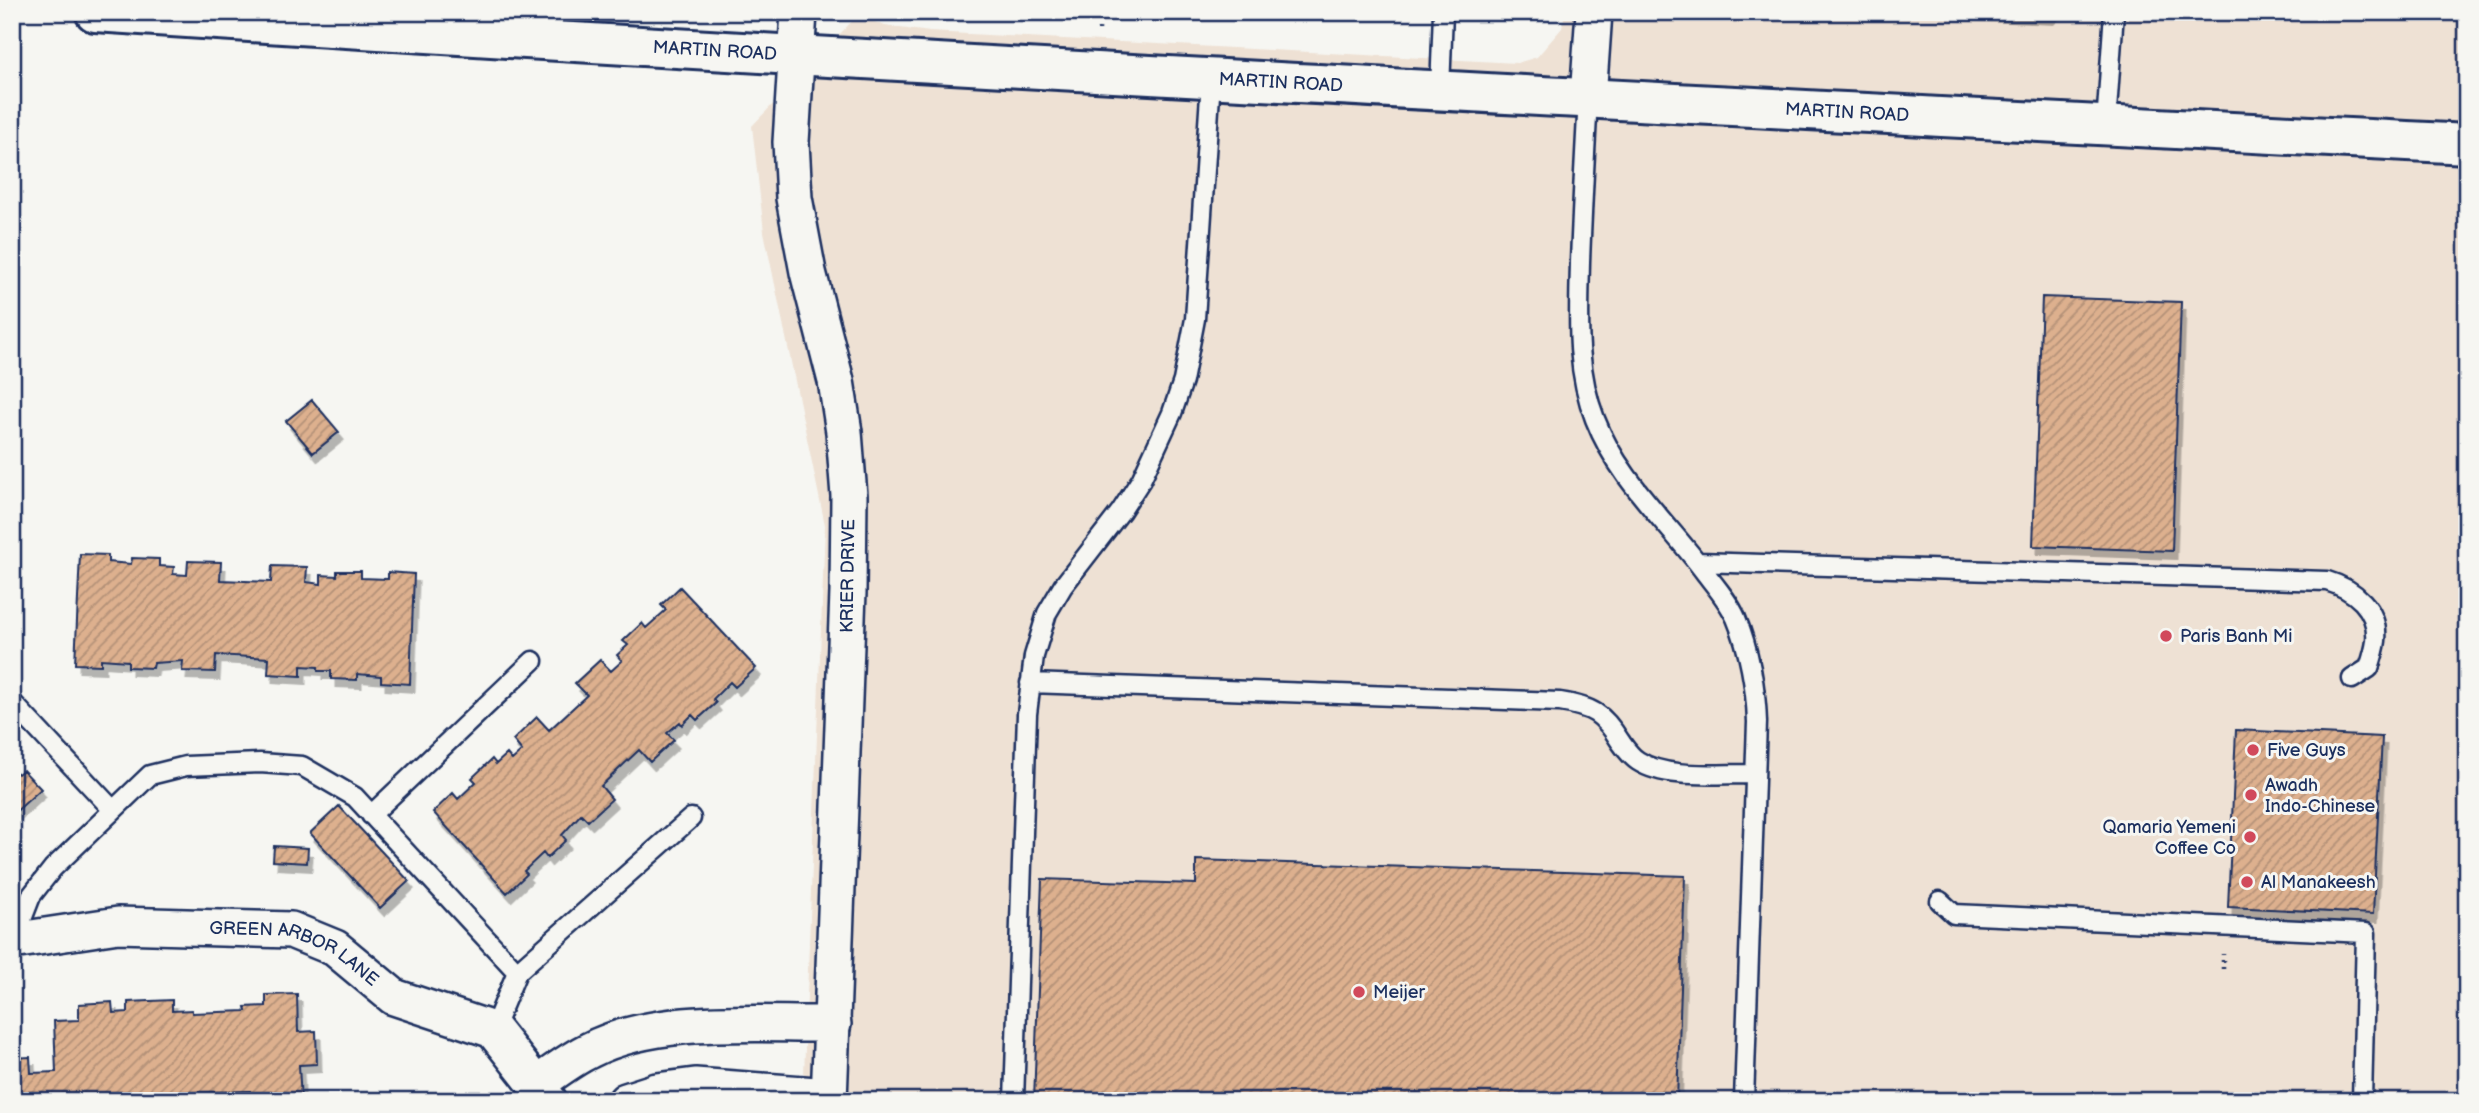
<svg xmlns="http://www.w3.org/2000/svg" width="2479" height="1113" font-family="'Balsamiq Sans',sans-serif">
  <defs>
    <pattern id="building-hatch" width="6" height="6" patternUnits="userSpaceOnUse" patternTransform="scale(1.75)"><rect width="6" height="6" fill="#ddb08e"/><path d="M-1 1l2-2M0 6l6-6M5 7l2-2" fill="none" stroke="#b29077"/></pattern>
    <filter id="shadow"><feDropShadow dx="4.5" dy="8" stdDeviation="0" flood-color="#0004"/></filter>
  </defs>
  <rect width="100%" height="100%" fill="#f6f6f2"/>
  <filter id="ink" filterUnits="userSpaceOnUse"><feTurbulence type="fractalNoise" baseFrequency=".0143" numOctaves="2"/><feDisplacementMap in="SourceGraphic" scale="14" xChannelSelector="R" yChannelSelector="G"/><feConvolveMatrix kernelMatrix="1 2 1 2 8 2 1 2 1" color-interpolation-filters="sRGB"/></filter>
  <g filter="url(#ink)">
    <path fill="#eee1d4" d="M1565,12H2467V1101H803L825,525L764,232L752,126L858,15L885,26L930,32L1517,63L1537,57L1562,28Z"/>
    <path fill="url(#building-hatch)" stroke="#1b2f5e" stroke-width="2" filter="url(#shadow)" d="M1965,12H2053L2049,16Z
      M2042,297L2181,302L2172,551L2033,546Z
      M312,400L339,432L313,453L286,421Z
      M80,554L108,555V562L131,564L132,558L159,559V566L174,567L173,574L187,575L188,561L221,562L220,580L271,582L272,566L307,567L306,582L321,584V575L337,576V571H361V578L388,579V572L414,574L410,684L381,682V676L357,674V680L331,679V671H318V667L301,666V676L268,674L269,658L216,655L215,672L182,671L183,661L154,663L153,668L128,667V661L101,659V665L75,664Z
      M680,587L756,668L735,687L730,682L713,699L716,703L697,720L692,715L682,725L680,722L667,733L674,740L650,762L639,750L601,786L612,799L588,821L581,814L562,835L566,840L547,858L543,853L524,871L527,874L507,893L433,812L453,793L458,799L476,782L472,778L492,759L496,764L507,754L512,760L522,751L513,740L537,717L549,730L587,695L575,683L600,660L611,671L622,661L617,655L628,645L623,641L642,623L646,628L666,610L661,605Z
      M2236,730L2382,737L2373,914L2228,907Z
      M12,768L18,774L23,770L41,789L12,815Z
      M339,806L409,881L380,908L310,833Z
      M274,846L308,848L307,863L273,861Z
      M1196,860L1685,876L1677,1101H1683H1034L1042,879L1196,884Z
      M297,994L298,1032L316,1031L317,1064L299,1065L301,1101H271L270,1094L251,1095L250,1091L197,1093V1098H177V1101H85V1096L56,1097V1101H12V1058L30,1057L31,1073L56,1072L54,1021L79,1020V1004L112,1002L113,1013L128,1012V1002L172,1000V1011L192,1010V1013L246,1011L245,1007L266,1006V995Z"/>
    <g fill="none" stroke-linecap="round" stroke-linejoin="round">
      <g stroke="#1b2f5e" stroke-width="23">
        <path id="lane" d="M1440,90L1443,12
          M1588,98C1585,152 1582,207 1580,262C1579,316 1575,368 1595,419C1619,481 1668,522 1706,574C1717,588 1729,602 1736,618C1749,649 1756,688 1757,722L1744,1101
          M2106,125L2114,12
          M1698,562L2327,581C2354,589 2379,609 2376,641C2375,650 2372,659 2369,668L2352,679
          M1030,683L1560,702C1592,707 1603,713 1620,741C1625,748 1630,756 1638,761C1667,780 1720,773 1755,774
          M12,702L113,810
          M371,815L533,661
          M1940,901L1954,914L2366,933L2362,1101
          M14,940L31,896L53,868L150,775L186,766L260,763L302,766L355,797L517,972
          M493,1030L517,972L691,818
          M1014,1101L1027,714L1034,656L1047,613L1063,586L1121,511L1141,480L1172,413L1183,381L1195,319L1211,80"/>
      </g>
      <g stroke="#1b2f5e" stroke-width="40">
        <g id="street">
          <path d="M799,12L791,142L794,198L808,272L836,381L844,432L849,496L848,592L829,1101"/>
          <path d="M1588,98L1594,12"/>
          <path id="s1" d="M12,941L118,925L291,930L335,948L394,997L493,1030L549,1101"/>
          <path d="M536,1085C553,1073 571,1059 590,1050C659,1015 756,1025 833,1024"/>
          <path d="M626,1101L657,1091L695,1086L830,1096"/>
        </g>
      </g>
      <g stroke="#1b2f5e" stroke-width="44">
        <g id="secondary">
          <path id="s2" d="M95,12C885,64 1676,103 2467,144"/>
        </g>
      </g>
      <path stroke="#1b2f5e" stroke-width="4.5" stroke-dasharray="2 5" stroke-linecap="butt" d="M1099,30L1100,12
        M2223,969V954"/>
      <use href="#lane" stroke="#f6f6f2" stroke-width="18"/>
      <use href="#street" stroke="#f6f6f2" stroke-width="35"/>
      <use href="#secondary" stroke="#f6f6f2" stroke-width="38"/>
    </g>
  </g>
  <g fill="#d1495b" stroke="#f6f6f2" stroke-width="2.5">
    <circle cx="2166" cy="636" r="7"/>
    <circle cx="2253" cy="750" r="7"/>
    <circle cx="2251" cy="795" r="7"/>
    <circle cx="2250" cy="837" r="7"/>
    <circle cx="2247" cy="882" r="7"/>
    <circle cx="1359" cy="992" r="7"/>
  </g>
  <g text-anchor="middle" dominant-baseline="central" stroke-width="6" stroke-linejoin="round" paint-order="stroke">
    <g font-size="18" fill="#1b2f5e" stroke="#f6f6f2">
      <text stroke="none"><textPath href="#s2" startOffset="621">MARTIN ROAD</textPath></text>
      <text stroke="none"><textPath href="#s2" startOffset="1188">MARTIN ROAD</textPath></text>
      <text stroke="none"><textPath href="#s2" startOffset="1755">MARTIN ROAD</textPath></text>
      <text transform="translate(848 576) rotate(-89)">KRIER DRIVE</text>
      <text stroke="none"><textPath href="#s1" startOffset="290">GREEN ARBOR LANE</textPath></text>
    </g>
    <g font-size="18" fill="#1b2f5e" stroke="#f6f6f2" text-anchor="start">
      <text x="2180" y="636">Paris Banh Mi</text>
      <text x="2267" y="750">Five Guys</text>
      <text x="2265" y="785">Awadh<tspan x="2265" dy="21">Indo-Chinese</tspan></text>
      <text x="2236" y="827" text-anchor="end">Qamaria Yemeni<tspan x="2236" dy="21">Coffee Co</tspan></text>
      <text x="2261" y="882">Al Manakeesh</text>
      <text x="1373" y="992">Meijer</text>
    </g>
  </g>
  <rect width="2479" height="1113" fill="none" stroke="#f6f6f2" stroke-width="42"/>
  <rect x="21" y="21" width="2437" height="1071" fill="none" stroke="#1b2f5e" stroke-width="2.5" filter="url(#ink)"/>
</svg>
